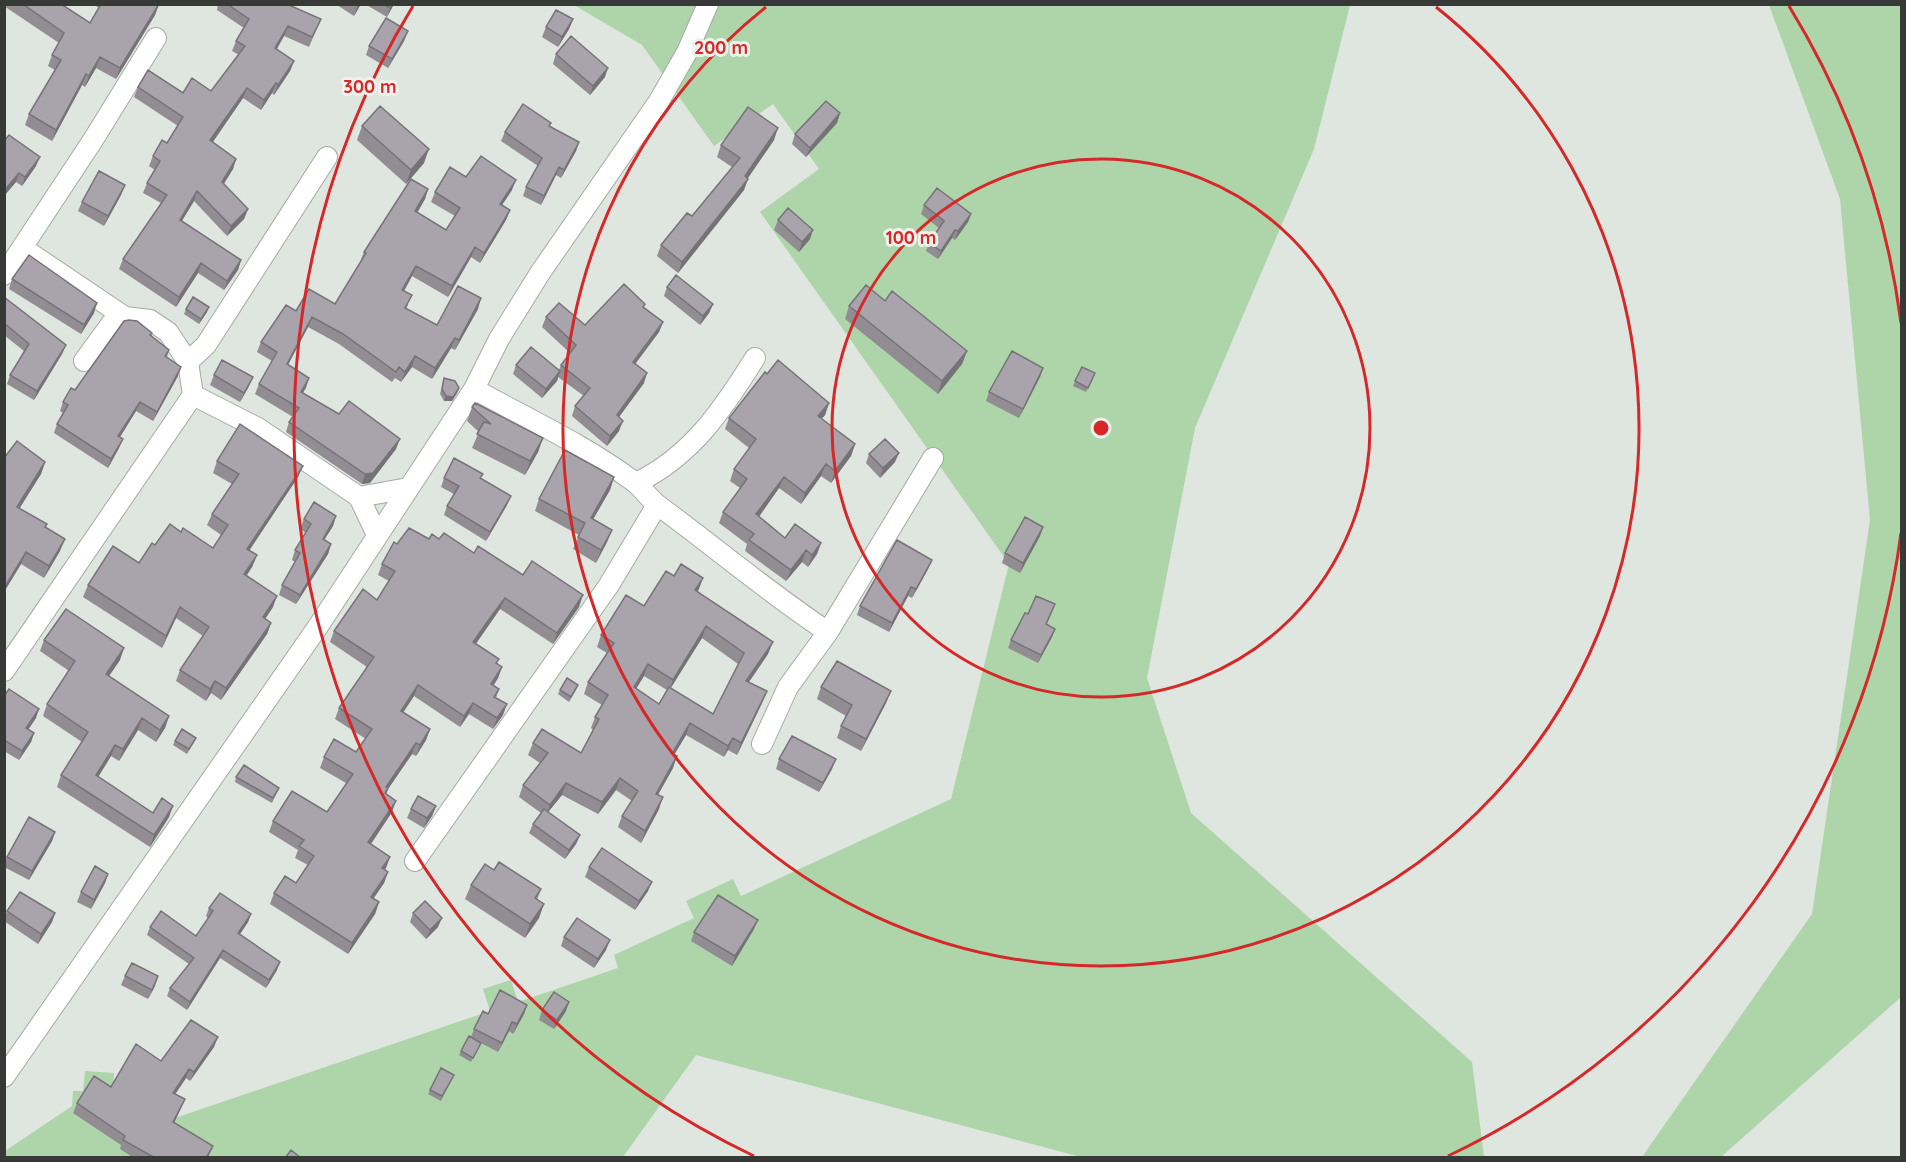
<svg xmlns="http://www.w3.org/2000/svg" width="1906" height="1162" font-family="Quicksand,sans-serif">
  <rect width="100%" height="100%" fill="#dfe5df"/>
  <path fill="#aed4a9" d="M574,5H1350L1314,149L1195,428L1147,678L1191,813L1472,1062L1484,1157H1081L696,1055L623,1157L5,1158V1151L72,1106L73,1091H83L85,1071L114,1073L113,1094L172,1119L490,1011L483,989L511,980L518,1002L618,968L614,955L694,918L686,901L733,879L741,896L951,799L1009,564L760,212L819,169L773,104L714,146L642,45Z
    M1769,5H1901V997L1721,1157H1642L1812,914L1870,520L1840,199Z"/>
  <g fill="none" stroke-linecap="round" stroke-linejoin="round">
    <g stroke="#a5aaa4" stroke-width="22">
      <path id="minor" d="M24,249L125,317
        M4,275L93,140L156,38
        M188,362L206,345L327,157
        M474,389C528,419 583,444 633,481C643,488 649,499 659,506C716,548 769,593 828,632L933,458
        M193,395L258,428L359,497L408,488
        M636,483C692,456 723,409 755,358
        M359,497L377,535
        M4,671L193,395L188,362L168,332L150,320L125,317L114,320L84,361
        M762,744L788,687L828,632
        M415,861L609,585L657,505
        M4,1077L317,628L474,389L499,339L540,273L659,101L687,52L708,4"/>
    </g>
    <use href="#minor" stroke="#fff" stroke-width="20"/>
  </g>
  <path fill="#918d93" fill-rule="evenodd" d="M4,4H61L90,23L99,8L93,4H159L155,15L116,79L96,68L85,87L82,85L52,141L25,125L29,114L55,70L48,66L52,55L59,43L4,6Z
    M218,4H293L292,6L321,19L309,47L284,36L277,49L294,61L290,71L274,95L272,93L261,110L243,98L213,142L236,159L233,169L224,184L248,209L244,219L227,236L194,201L182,221L241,260L238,270L224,290L198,273L176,307L119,269L123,259L161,203L143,193L147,183L155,170L149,166L153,156L167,143L178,126L134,97L138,87L183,93L211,91L239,55L232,51L236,41L244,28L217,10Z
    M337,4H361L354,16L337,5Z
    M365,4H394L387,17Z
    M573,19L569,29L558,47L542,37L546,27Z
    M408,31L404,41L388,68L366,55L369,46Z
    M556,54L605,77L590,95L553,64Z
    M840,113L837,123L806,157L792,144L795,134Z
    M551,123L549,126L579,142L576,151L561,178L556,175L541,205L523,196L526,187L538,166L501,141L505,132Z
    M362,126L424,163L406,184L357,140Z
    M774,140L748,178L744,190L678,273L657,256L661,245L692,216L732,167L717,157L721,145Z
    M4,141L36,166L22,186L16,182L4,196Z
    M466,177L512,190L502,205L510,210L506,220L480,263L471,257L448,297L412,276L404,291L408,305L406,309L437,325L478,309L455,350L451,348L432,379L412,367L401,382L395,378L392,382L339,344L308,327L288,365L309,378L303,393L396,449L370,483L362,484L286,432L289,422L293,417L255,394L259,384L272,361L257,352L261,342L296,311L335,304L360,262L364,252L428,189L425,199L417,212L446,230L455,216L431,202L435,192Z
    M125,185L121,195L104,226L78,211L82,202Z
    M924,205L971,214L968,222L955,240L952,238L938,259L926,251L929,243L939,228L921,214Z
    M778,220L810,239L799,252L774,230Z
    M12,279L94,313L81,334L9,289Z
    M667,287L713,304L709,313L700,325L664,296Z
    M4,297L66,345L62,354L34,400L7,384L10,375L24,351L4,335Z
    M849,306L967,351L962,364L938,394L845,319Z
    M644,307L663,322L659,332L635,364L644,383L619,417V431L607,446L572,416L575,406L584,396L558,377L557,381L542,398L513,374L516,365L559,370L561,365L570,353L542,327L546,317L585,325Z
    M186,309L207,312L199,324L184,314Z
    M152,333L151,335L169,350L167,357L178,376L153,421L136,411L120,437L119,448L108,468L54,433L57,424L63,413L60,411L63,402L75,390Z
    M1043,368L1040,377L1019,418L986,401L989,392Z
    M214,375L249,386L240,402L210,385Z
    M444,378L459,388L457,393L452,401H444L440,394Z
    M1093,378L1086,392L1073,386L1075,381Z
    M829,403L825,415L821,419L855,444L851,456L831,483L821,476L801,504L779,488L759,517L785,538L821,543L817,554L808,567L802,562L786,581L745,551L747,544L719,523L723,512L740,488L730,481L734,469L749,448L725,429L729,418Z
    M472,407L543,438L538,452L525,475L472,448L479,432L467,421Z
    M869,454L895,462L880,478L866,463Z
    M4,458L45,462L41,474L19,508L46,528L60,551L44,578L21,564L4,592Z
    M217,461L303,466L298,477L249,550L257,555L252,567L247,575L273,607L265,619L271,623L267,634L221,700L211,693L206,701L176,681L180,670L203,636L176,618L162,648L83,597L88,585L139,563L155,545L181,532L213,548L221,535L207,525L212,514L232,484L213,473Z
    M614,477L610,490L593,519L612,530L607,542L596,563L573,549L579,535L535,511L539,499Z
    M444,478H481L507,505L486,541L444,515L447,506L454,494L441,487Z
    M336,516L333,526L324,540L331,544L328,554L296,604L279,595L282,585L295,562L292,560L295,550L306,533L300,529L304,519Z
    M1043,527L1040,536L1020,573L1002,563L1005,553Z
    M429,539H439L523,575L579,607L553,644L500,609L476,644L502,667L498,678L493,686L499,689L496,698L503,715L493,729L469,714L460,727L414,696L403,712L430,729L426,740L416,756L412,754L388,789L386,794L392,812L371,844L390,857L385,869L388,872L384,883L373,899L379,902L375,914L348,954L270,904L274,893L296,883L308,865L295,858L298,850L269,832L273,821L327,812L346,783L320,768L324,757L356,752L366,739L335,719L339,708L367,667L330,642L334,631L377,600L389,581L378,575L382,564L397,544Z
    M928,569L912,598L908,596L889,632L857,615L860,606Z
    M699,589L698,591L768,654L749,682L767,691L762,703L737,755L728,750L724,757L686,735L674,755L673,768L658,795L659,809L641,843L618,827L622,816L632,801L616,790L598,814L562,795L548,812L580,835L576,844L565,859L529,833L533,824L541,813L519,797L523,785L540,763L528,755L533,743L581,753L593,730L591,728L595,717L602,705L584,694L588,682L607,653L597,647L601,635L644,606ZM702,638L738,664L713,714L670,688ZM644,676L667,690L659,704L636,688Z
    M1052,612L1047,624L1055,629L1052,637L1038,663L1008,648L1011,640L1028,614Z
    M44,640L120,660L109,676L169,716L165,728L156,742L138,730L119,761L111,756L98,777L153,813L169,817L150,847L57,787L61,775L82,742L43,716L47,704L69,671L40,651Z
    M578,685L576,690L569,702L558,694L560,690Z
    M821,687L886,703L861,751L837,738L841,726L846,716L817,699Z
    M4,696L36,718L28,730L34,733L31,742L19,760L4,751Z
    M175,741L194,742L187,754L173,745Z
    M779,759L832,769L819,792L776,769Z
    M236,777L279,788L272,803L235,782Z
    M436,806L432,816L424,828L407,818L411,809Z
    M55,832L52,841L29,880L4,867V862L7,857Z
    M589,867L648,891L635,910L585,877Z
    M494,870L541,889L537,900L539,918L525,938L465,899L471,885Z
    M108,874L105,883L91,909L77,902L81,892Z
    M209,908L251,914L248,922L240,934L277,970L266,988L220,958L187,1010L167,996L170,988L189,964L147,935L150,927L196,936L208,918L206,916Z
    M7,911L55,913L52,922L38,944L4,921V918Z
    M413,913L438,927L426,939L410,922Z
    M754,929L732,966L691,941L694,932Z
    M564,937L606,950L594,968L561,946Z
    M125,976L155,986L148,999L121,985Z
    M527,1005L524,1014L513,1034L509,1031L498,1052L481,1043L471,1062L459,1055L461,1051L471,1037L474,1029L488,1014Z
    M542,1010L566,1011L554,1029L539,1020Z
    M214,1047L190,1081L186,1078L175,1094L181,1108L174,1123L213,1146L208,1158H134L120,1149L121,1145L73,1113L77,1103L111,1087L161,1061Z
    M452,1079L441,1101L428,1094L430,1090Z"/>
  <path fill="#767378" d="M159,4L155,15L116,79L120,68Z
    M359,4H361L354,16L357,7Z
    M392,4H394L387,17L390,8Z
    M573,19L569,29L558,47L562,37Z
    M288,26L284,36L271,58L275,48Z
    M408,31L404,41L388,68L392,59Z
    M100,57L96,68L85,87L89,76Z
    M294,61L290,71L274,95L278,85Z
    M608,68L605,77L590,95L593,86Z
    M86,74L82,85L52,141L56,130Z
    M276,83L272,93L261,110L264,100Z
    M247,88L243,98L207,150L210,140Z
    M840,113L837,123L806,157L810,148Z
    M778,128L774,140L741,188L745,176Z
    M579,142L576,151L561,178L564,170Z
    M429,149L424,163L406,184L411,170Z
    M40,157L36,166L22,186L25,177Z
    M236,159L233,169L218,192L222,182Z
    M559,167L556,175L541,205L544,196Z
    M19,173L16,182L4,196V191Z
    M748,179L744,190L678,273L682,262Z
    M516,180L512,190L496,214L500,204Z
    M125,185L121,195L104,226L108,216Z
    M428,189L425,199L412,222L415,211Z
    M197,191L194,201L176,230L180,220Z
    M248,209L244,219L227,236L231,226Z
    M510,210L506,220L480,263L484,253Z
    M971,214L968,222L955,240L958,231Z
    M813,230L810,239L799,252L802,242Z
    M955,230L952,238L938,259L941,251Z
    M475,247L471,257L448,297L452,286Z
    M241,260L238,270L224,290L227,281Z
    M201,263L198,273L176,307L179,297Z
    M416,266L412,276L399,300L402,290Z
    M481,298L478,309L455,350L459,340Z
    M97,303L94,313L81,334L84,325Z
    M713,304L709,313L700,325L703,316Z
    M209,307L207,312L199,324L201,319Z
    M312,317L308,327L283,374L287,364Z
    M663,322L659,332L629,372L633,362Z
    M455,338L451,348L432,379L435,368Z
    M66,345L62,354L34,400L37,391Z
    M967,351L962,364L938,394L942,381Z
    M415,356L412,367L401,382L405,372Z
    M181,367L178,376L153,421L157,412Z
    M1043,368L1040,377L1019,418L1023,409Z
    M560,371L557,381L542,398L546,389Z
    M647,373L644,383L613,425L617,415Z
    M253,377L249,386L240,402L244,393Z
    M309,378L306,388L297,402L301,392Z
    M459,388L457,393L452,401H444L446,396Z
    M140,402L136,411L115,445L118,436Z
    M829,403L825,415L814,428L818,416Z
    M623,421L619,431L607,446L610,436Z
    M543,438L538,452L525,475L530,461Z
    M123,439L119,448L108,468L111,459Z
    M400,439L396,449L370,483L362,484L365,474Z
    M855,444L851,456L831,483L835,471Z
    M899,453L895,462L880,478L883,468Z
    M45,462L41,474L13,519L17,507Z
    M826,464L821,476L801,504L805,493Z
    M303,466L298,477L243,560L247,549Z
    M614,477L610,490L587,530L591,518Z
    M784,477L779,488L752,526L756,514Z
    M511,496L507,505L486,541L490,532Z
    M336,516L333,526L319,548L323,539Z
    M1043,527L1040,536L1020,573L1023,563Z
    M612,530L607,542L596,563L601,550Z
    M65,539L60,551L44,578L49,566Z
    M821,543L817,554L808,567L812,555Z
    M331,544L328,554L296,604L300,595Z
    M806,550L802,562L786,581L791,570Z
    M26,552L21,564L4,592L6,585Z
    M257,555L252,567L240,585L244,574Z
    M932,560L928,569L912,598L916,589Z
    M703,578L699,589L691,601L695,590Z
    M911,587L908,596L889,632L892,623Z
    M583,595L579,607L553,644L557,633Z
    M277,596L273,607L259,628L263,617Z
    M505,598L500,609L469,653L473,642Z
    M180,607L176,618L162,648L166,636Z
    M271,623L267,634L221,700L226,688Z
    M706,626L702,638L669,691L673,680Z
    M1055,629L1052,637L1038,663L1041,655Z
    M773,642L768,654L742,692L746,681Z
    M124,648L120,660L102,686L106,674Z
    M648,664L644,676L630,699L634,687Z
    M502,667L498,678L487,696L491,684Z
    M215,681L211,693L206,701L210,689Z
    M418,685L414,696L397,722L401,711Z
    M767,691L762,703L737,755L741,743Z
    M891,691L886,703L861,751L866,739Z
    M473,703L469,714L460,727L464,716Z
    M507,704L503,715L493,729L497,718Z
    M39,709L36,718L23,737L26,728Z
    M169,716L165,728L156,742L160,730Z
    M142,718L138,730L119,761L123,749Z
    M690,723L686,735L668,765L672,754Z
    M430,729L426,740L416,756L420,745Z
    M34,733L31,742L19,760L22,751Z
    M733,738L728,750L724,757L728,746Z
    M416,743L412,754L388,789L384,800L386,787Z
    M115,745L111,756L92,787L96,775Z
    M677,756L673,768L652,805L656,794Z
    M836,759L832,769L819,792L823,783Z
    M620,778L616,790L598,814L602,802Z
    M566,783L562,795L545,816L550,805Z
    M663,797L659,809L641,843L645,831Z
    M396,801L392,812L364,854L368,842Z
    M173,806L169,817L150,847L154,835Z
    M436,806L432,816L424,828L427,818Z
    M55,832L52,841L29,880L32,871Z
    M580,835L576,844L565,859L569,850Z
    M390,857L386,868L378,879L382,868Z
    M388,872L384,883L367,908L371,897Z
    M108,874L105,883L91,909L94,900Z
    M652,882L648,891L635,910L639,901Z
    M379,902L375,914L348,954L352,943Z
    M544,904L539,918L525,938L530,924Z
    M55,913L52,922L38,944L41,934Z
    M251,914L248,922L236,940L238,933Z
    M442,918L438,927L426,939L430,930Z
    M758,920L754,929L732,966L735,956Z
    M610,940L606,950L594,968L598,959Z
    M223,950L220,958L187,1010L190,1002Z
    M280,962L277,970L266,988L269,980Z
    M158,976L155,986L148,999L152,990Z
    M569,1002L566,1011L554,1029L557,1020Z
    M527,1005L524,1014L513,1034L517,1024Z
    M512,1022L509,1031L498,1052L502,1043Z
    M218,1037L214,1047L190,1081L194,1072Z
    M189,1069L186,1078L170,1102L173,1093Z
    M185,1099L181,1108L170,1132L173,1122Z"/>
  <path fill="#a9a4ab" stroke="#767378" stroke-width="1.5" fill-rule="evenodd" d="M23,4H61L90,23L101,4H159L120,68L100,57L89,76L86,74L56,130L29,114L61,60L52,55L64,33Z
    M227,4H292L291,6L321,19L312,37L288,26L275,48L294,61L278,85L276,83L264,100L247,88L210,140L236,159L222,182L248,209L231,226L197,191L180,220L241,260L227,281L201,263L179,297L123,259L167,195L147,183L160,161L153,156L162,140L167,143L183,117L138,87L148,70L183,93L192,78L211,91L245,46L236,41L249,19Z
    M383,4H392L390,8Z
    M556,10L573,19L562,37L546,27Z
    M386,18L408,31L392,59L369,46Z
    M571,36L608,68L593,86L556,54Z
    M826,101L840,113L810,148L795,134Z
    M523,104L551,123L549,126L579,142L564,170L559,167L544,196L526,187L542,158L505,132Z
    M380,106L429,149L411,170L362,126Z
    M748,107L778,128L745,176L748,179L682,262L661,245L687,213L692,216L740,158L721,145Z
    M9,135L40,157L25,177L19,173L4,191V141Z
    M481,156L516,180L500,204L510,210L500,227L484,253L475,247L452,286L416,266L402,290L412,295L405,308L437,325L458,286L481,298L459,340L455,338L435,368L415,356L405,372L399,367L396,372L343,334L312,317L287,364L309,378L301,392L339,414L349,401L400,439L373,473L365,474L289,422L299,408L259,384L277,352L261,342L286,305L296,311L309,289L335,304L366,253L364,252L411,179L428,189L415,211L446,230L460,208L435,192L450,167L466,177Z
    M99,171L125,185L108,216L82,202Z
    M937,188L971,214L958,231L955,230L941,251L929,243L944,221L924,205Z
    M788,208L813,230L802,242L778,220Z
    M29,255L97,303L84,325L12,279Z
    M676,275L713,304L703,316L667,287Z
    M624,284L645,304L643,307L663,322L633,362L647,373L617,415L623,421L610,436L575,406L590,388L561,365L576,345L546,317L559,303L585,325Z
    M866,285L885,301L892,291L967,351L942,381L849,306Z
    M4,297L66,345L37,391L10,375L29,344L4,323Z
    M193,297L209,307L201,319L186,309Z
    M129,320L137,321L152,333L150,335L169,350L165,356L181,367L157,412L140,402L118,436L123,439L111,459L57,424L68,405L63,402L71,388L75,390L124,321Z
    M531,347L560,371L546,389L516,365Z
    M1012,351L1043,368L1023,409L989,392Z
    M222,360L253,377L244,393L214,375Z
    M778,360L829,403L818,416L855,444L835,471L826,464L805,493L784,477L756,514L785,538L795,524L821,543L812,555L806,550L791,570L749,540L754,534L723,512L747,479L734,469L756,439L729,418L765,372L767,374Z
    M1082,367L1095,373L1088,388L1075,381Z
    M444,378L455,381L459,388L453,397L446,396L442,389Z
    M475,403L543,438L530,461L477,434L484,422L491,424L472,407Z
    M240,424L303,466L247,549L257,555L244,574L277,596L263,617L271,623L226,688L215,681L210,689L180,670L209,627L180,607L166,636L88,585L113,546L139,563L152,543L155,545L170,524L181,532L183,528L213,548L228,525L212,514L239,474L217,461Z
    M885,439L899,453L883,468L869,454Z
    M17,441L45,462L17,507L47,524L45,527L65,539L49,566L26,552L6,585L4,584V458Z
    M565,450L614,477L591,518L612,530L601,550L578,537L585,523L539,499Z
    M454,458L483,474L480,478L511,496L490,532L447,506L459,486L444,478Z
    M314,502L336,516L323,539L331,544L300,595L282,585L300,553L295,550L311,524L304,519Z
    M1025,517L1043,527L1023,563L1005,553Z
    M409,528L429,539L432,534L439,539L444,533L474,553L478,546L523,575L532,561L583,595L557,633L505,598L490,618L473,642L499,659L496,663L502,667L491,684L499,689L494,697L507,704L497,718L473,703L464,716L418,685L401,711L430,729L420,745L416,743L386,787L388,788L385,793L396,801L368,842L390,857L382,868L388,872L371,897L379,902L352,943L274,893L285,876L296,883L314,856L299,846L304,840L273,821L292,791L327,812L353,774L324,757L334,739L356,752L372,729L339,708L374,657L334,631L363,589L377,600L395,571L382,564L394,542L397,544Z
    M897,540L932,560L916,589L911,587L892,623L860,606Z
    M681,564L703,578L695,590L773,642L746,681L767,691L741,743L733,738L728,746L690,723L672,754L677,756L656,794L663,797L645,831L622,816L638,791L620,778L602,802L566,783L550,805L523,785L548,753L533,743L542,729L581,753L599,719L595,717L608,695L588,682L614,643L601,635L626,595L644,606L666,571L674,576ZM706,626L744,653L713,714L669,687L659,704L634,687L648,664L673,680Z
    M1036,596L1055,604L1046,624L1055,629L1041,655L1011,640L1025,613L1028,614Z
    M66,609L124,648L106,674L169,716L160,730L142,718L123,749L115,745L96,775L153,813L162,798L173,806L154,835L61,775L88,732L47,704L75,661L44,640Z
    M837,661L891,691L866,739L841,726L852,705L821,687Z
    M567,678L578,685L571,697L560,690Z
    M9,689L39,709L26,728L34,733L22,751L4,740V696Z
    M182,729L196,738L189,749L175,741Z
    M792,736L836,759L823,783L779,759Z
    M244,765L279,788L273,798L236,777Z
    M418,796L436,806L427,818L411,809Z
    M544,809L580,835L569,850L533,824Z
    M29,817L55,832L32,871L7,857Z
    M602,848L652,882L639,901L589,867Z
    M499,862L541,889L535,898L544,904L530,924L471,885L485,864L494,870Z
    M95,866L108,874L94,900L81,892Z
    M20,892L55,913L41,934L7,911Z
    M220,893L251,914L238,933L280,962L269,980L223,950L190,1002L170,988L194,958L150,927L161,911L196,936L213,911L209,908Z
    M718,895L758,920L735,956L694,932Z
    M425,901L442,918L430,930L413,913Z
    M577,918L610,940L598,959L564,937Z
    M132,963L158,976L152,990L125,976Z
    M500,990L527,1005L517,1024L512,1022L502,1043L474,1029L483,1011L488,1014Z
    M554,992L569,1002L557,1020L542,1010Z
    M191,1020L218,1037L194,1072L189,1069L173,1093L185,1099L173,1122L213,1146L206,1158H155L123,1140L125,1136L77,1103L94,1076L111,1087L136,1044L161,1061Z
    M469,1036L481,1043L473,1058L461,1051Z
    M441,1068L454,1075L442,1096L430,1090Z
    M291,1150L301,1158H285Z"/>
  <g fill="none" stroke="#d62828" stroke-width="3">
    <circle cx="1101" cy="428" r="269"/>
    <path d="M1436 7A538 538 0 1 1 766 7"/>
    <path d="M1901 533A807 807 0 0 1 1448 1156M754 1156A807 807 0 0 1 413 6M1789 6A807 807 0 0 1 1901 323"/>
  </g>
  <circle cx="1101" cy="428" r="9" fill="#d62828" stroke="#edf2ec" stroke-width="3"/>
  <g font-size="18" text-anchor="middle" font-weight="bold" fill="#d62828" stroke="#edf2ec" stroke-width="6" stroke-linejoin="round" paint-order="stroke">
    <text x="721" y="54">200 m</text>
    <text x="370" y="93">300 m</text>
    <text x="911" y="244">100 m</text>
  </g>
  <rect width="1906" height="1162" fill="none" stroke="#373936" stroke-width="12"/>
</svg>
